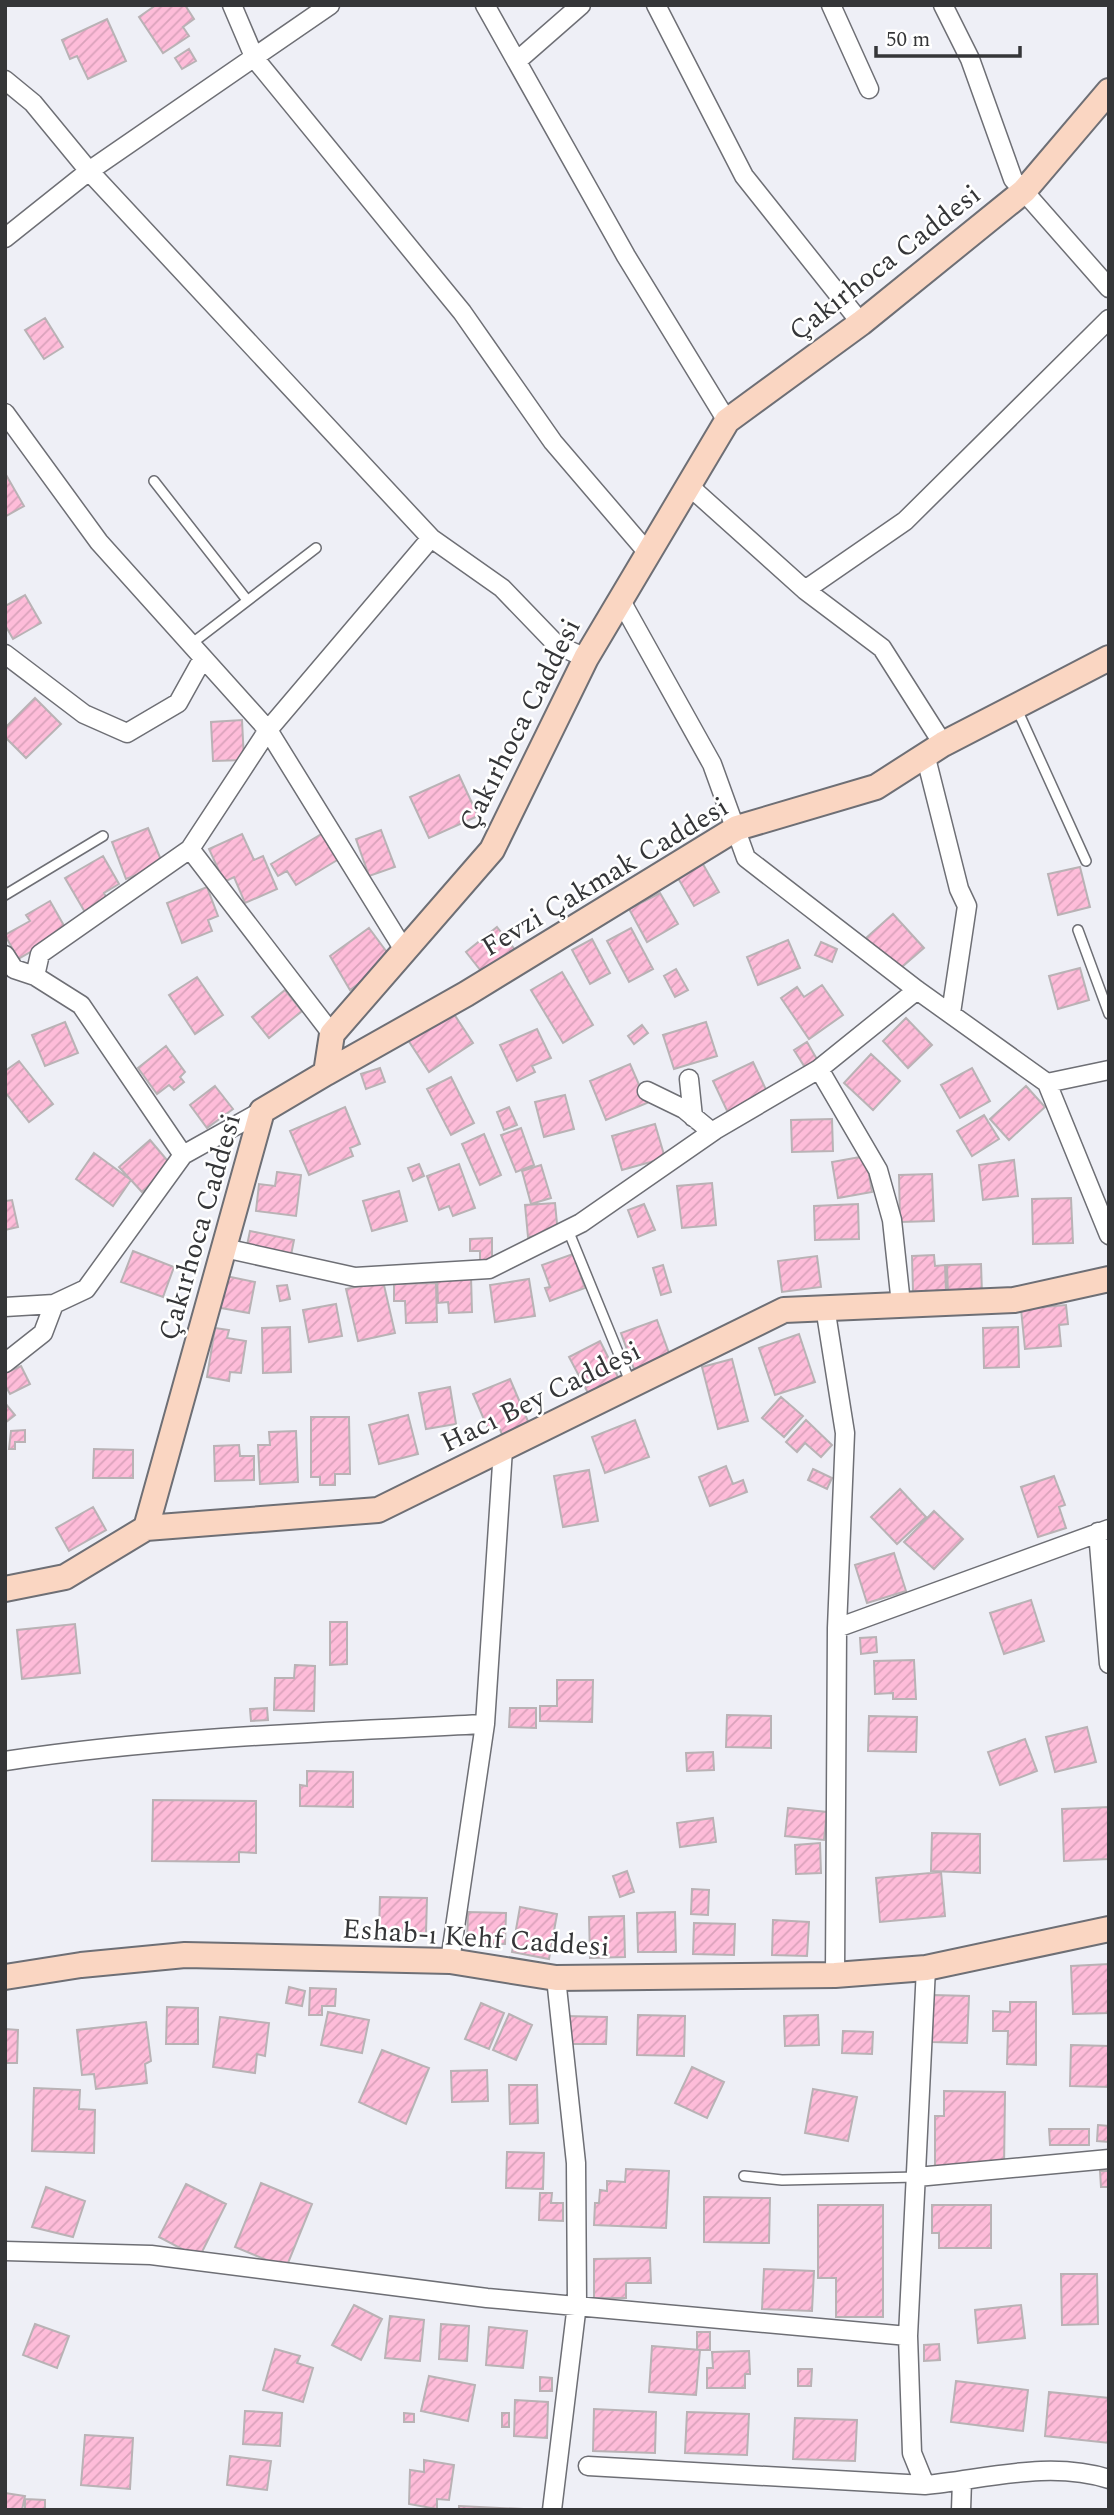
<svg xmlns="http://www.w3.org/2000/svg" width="1114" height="2515" font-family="Spectral,serif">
  <defs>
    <pattern id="building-hatch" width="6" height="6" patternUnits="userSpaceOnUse" patternTransform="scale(1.75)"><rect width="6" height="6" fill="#febcd9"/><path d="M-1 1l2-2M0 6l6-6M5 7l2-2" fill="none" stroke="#daa2bb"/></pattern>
  </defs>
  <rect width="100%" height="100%" fill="#eeeff6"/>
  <path fill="url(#building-hatch)" stroke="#b9b2b5" stroke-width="2" d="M156,5H185L194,19L183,27L189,36L163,53L139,17Z
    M107,19L126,61L88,79L77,56L70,59L62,40Z
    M189,49L196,61L182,69L175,58Z
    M45,318L63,347L44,359L25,330Z
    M5,473L24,506L6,516L5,514Z
    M25,595L41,623L13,639L5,625V606Z
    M35,698L61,724L26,758L5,737V728Z
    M242,720L244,760L213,761L211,722Z
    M459,775L478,816L429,838L410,797Z
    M148,828L163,865L126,879L112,842Z
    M381,830L395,867L369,876L356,839Z
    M323,833L339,859L296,885L287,871L278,876L271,864Z
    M242,834L254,860L263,856L277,889L245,903L234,877L224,882L209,849Z
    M103,856L119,884L104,893L108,901L86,914L65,878Z
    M700,859L719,892L694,906L675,873Z
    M1080,867L1090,907L1058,915L1048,874Z
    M207,887L218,916L208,920L212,931L182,943L167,903Z
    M660,893L678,924L647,942L629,909Z
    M50,901L67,931L18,959L5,935L30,921L26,915Z
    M893,914L924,948L896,972L866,938Z
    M497,927L516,951L485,976L466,952Z
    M369,928L392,959L350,990L330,956Z
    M631,928L653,969L629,982L607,941Z
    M592,939L610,973L590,984L572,950Z
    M788,940L800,968L758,985L747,957Z
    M821,942L837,949L832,962L815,955Z
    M1080,968L1089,1000L1058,1009L1049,976Z
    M676,969L688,990L675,997L664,976Z
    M562,972L593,1025L563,1043L531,990Z
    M197,977L223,1015L195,1034L169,995Z
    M822,985L843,1015L809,1039L781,998L797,987L804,997Z
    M285,990L302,1011L269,1038L252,1017Z
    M452,1011L473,1043L429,1072L408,1040Z
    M906,1018L932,1045L908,1068L883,1041Z
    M65,1022L78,1053L45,1066L32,1035Z
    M706,1022L717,1056L674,1069L663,1035Z
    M642,1025L648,1033L634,1044L628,1036Z
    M537,1029L551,1058L532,1066L535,1072L517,1081L500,1045Z
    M807,1042L818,1061L806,1069L794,1050Z
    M166,1046L185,1072L180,1077L184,1082L174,1090L169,1085L157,1094L138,1068Z
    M871,1054L900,1081L873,1110L844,1083Z
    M19,1061L53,1104L29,1122L5,1092V1071Z
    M753,1062L769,1096L729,1115L713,1081Z
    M630,1064L647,1103L606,1120L590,1081Z
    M380,1068L385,1082L366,1089L361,1074Z
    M972,1068L990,1101L960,1118L941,1085Z
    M451,1077L474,1123L451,1135L427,1089Z
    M215,1086L233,1109L207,1128L190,1105Z
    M1026,1086L1045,1107L1009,1140L990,1119Z
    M565,1095L574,1129L544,1137L535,1102Z
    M345,1107L360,1144L350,1148L353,1156L309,1175L290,1131Z
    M509,1107L517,1125L504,1130L497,1112Z
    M984,1115L999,1139L972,1156L957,1131Z
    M832,1119L833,1151L792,1152L791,1120Z
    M655,1124L665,1158L622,1170L612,1136Z
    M521,1128L534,1165L516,1172L501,1135Z
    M484,1134L501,1175L480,1185L462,1144Z
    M150,1140L172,1166L142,1192L119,1167Z
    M94,1153L131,1180L113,1206L76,1179Z
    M866,1156L872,1192L838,1198L832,1162Z
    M1014,1160L1018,1196L983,1200L979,1165Z
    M419,1164L424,1176L413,1181L408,1168Z
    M459,1164L475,1208L453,1216L449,1206L439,1210L427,1176Z
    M541,1165L551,1198L531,1204L522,1171Z
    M277,1172L301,1175L296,1216L256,1211L259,1184L275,1186Z
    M932,1174L934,1221L900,1222L899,1175Z
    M712,1183L716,1225L682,1228L677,1186Z
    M399,1191L407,1221L372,1231L363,1201Z
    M1071,1198L1073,1243L1033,1244L1032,1199Z
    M12,1200L18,1227L5,1230V1201Z
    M555,1203L558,1234L528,1237L525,1205Z
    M644,1204L655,1230L638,1237L628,1210Z
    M858,1204L859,1239L815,1240L814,1206Z
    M250,1231L294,1240L290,1260L246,1250Z
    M492,1238V1261L480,1262V1251H470V1239Z
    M133,1251L174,1267L163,1297L121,1282Z
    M573,1254L585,1288L550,1301L545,1288L550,1287L542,1265Z
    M934,1255L935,1266L945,1265L946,1291L913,1292L912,1256Z
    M817,1256L821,1287L782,1292L778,1261Z
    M981,1264L982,1294L948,1295L947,1265Z
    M663,1265L671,1292L661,1295L653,1268Z
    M221,1275L255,1282L249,1313L215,1307Z
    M471,1276L472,1312L449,1313L448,1302L438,1303L437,1277Z
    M529,1279L535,1316L495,1322L490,1285Z
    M383,1281L395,1333L358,1341L346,1289Z
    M436,1283L437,1322L406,1323L405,1301H394V1284Z
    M287,1285L290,1299L280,1301L277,1286Z
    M336,1304L342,1336L309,1342L303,1310Z
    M1066,1305L1068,1324L1059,1325L1061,1346L1025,1349L1021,1309Z
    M657,1320L670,1356L634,1369L621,1333Z
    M290,1327L291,1372L263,1373L262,1328Z
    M1018,1327L1019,1367L984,1368L983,1328Z
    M215,1328L229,1330L227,1338L246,1341L241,1373L230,1372L229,1381L207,1377Z
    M799,1334L815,1382L775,1395L759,1348Z
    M600,1341L618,1377L588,1393L569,1357Z
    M732,1359L748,1421L718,1429L702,1367Z
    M21,1366L30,1384L10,1394L5,1385V1373Z
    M510,1379L530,1426L503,1437L499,1427L489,1431L473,1394Z
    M450,1387L456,1424L426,1429L419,1393Z
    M781,1397L803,1416L784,1437L762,1418Z
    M5,1403L15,1415L5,1423Z
    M408,1415L418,1454L379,1464L369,1425Z
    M311,1417H349L350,1474H335V1485H320V1477H311Z
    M635,1420L649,1457L605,1473L592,1437Z
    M806,1420L832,1445L821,1457L805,1443L797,1452L786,1442Z
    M25,1430V1442H15V1449H9L11,1431Z
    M296,1431L298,1482L260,1484L258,1445H270L269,1432Z
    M239,1445L240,1456H254V1480L215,1481L214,1446Z
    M94,1449L133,1450V1478H93Z
    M726,1466L733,1484L743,1480L747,1492L710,1506L699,1477Z
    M813,1469L832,1478L827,1489L808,1480Z
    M589,1470L598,1521L563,1527L554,1476Z
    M1054,1476L1065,1505L1059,1507L1066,1528L1038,1537L1021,1487Z
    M900,1489L926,1517L897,1544L871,1517Z
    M93,1507L106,1530L69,1551L56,1528Z
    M934,1511L963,1539L934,1569L904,1542Z
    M894,1553L906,1591L867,1603L855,1565Z
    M1031,1600L1044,1641L1004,1654L990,1613Z
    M330,1622H347V1664L330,1665Z
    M75,1624L80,1673L22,1679L17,1630Z
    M876,1637L877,1652L861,1654L860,1638Z
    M914,1660L916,1699H893V1693L875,1694L874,1661Z
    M295,1665L315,1666L314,1711L274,1710L275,1678H294Z
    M557,1680H593L592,1722L540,1721V1706H557Z
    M267,1708L268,1720L251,1721L250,1709Z
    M510,1708H536V1728L509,1727Z
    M727,1715L771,1716V1748L726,1747Z
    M869,1716L917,1717L916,1752L868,1751Z
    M1087,1727L1096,1762L1055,1772L1046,1737Z
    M1025,1739L1037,1771L1000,1785L988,1752Z
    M713,1752L714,1770L687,1771L686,1753Z
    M307,1771L353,1772V1807L300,1806V1785L307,1786Z
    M153,1800L256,1801V1853L239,1852V1862L152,1861Z
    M1109,1807V1859L1064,1861L1062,1809Z
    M788,1808L827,1812L824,1840L785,1836Z
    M713,1818L716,1842L680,1847L677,1823Z
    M932,1833L980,1834V1873L931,1871Z
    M820,1843L821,1873L796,1874L795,1845Z
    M627,1871L634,1892L620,1897L613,1876Z
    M941,1872L945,1916L880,1922L876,1878Z
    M692,1889L709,1890L708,1915L691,1914Z
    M380,1897L427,1898L426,1933L379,1932Z
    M520,1907L557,1914L549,1959L512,1952Z
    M468,1912L506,1913L505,1944L467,1943Z
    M675,1912L676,1952H638L637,1913Z
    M624,1916L625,1957L590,1958L589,1917Z
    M773,1920L809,1922L807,1956L772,1955Z
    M694,1923L735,1924L734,1955L693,1954Z
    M1109,1964V2013L1073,2014L1071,1966Z
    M289,1987L305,1991L302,2006L286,2003Z
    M310,1988L336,1989L335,2006H322V2015H309Z
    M933,1995L969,1996L967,2043L932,2042Z
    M1010,2002H1036V2065L1007,2064L1008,2031H993V2011L1010,2012Z
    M481,2003L504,2013L489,2049L465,2039Z
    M167,2007L198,2008V2044H166Z
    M328,2012L369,2020L362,2053L321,2045Z
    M509,2014L532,2025L516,2060L493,2050Z
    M638,2015L685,2016L684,2056L637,2055Z
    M818,2015L819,2045L785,2046L784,2016Z
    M565,2016L607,2017L606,2044H565Z
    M220,2017L269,2023L265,2056L257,2054L255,2073L213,2067Z
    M146,2022L151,2061L145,2064L147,2083L96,2089L94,2074L82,2075L77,2030Z
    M5,2029L18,2030L17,2063H5Z
    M843,2031L873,2032L872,2054L842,2053Z
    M1071,2045L1109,2046V2087L1070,2086Z
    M382,2050L429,2068L406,2124L359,2102Z
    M692,2067L724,2082L707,2118L675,2103Z
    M487,2070L488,2101L452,2102L451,2071Z
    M509,2085H537L538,2123L510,2124Z
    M34,2088L80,2090L79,2109L95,2110L94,2153L32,2151Z
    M813,2089L857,2097L848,2141L805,2133Z
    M944,2091L1005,2092L1004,2169H935V2116H944Z
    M1098,2125L1109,2126V2142L1097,2141Z
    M1049,2129H1089V2145H1050Z
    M507,2152L544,2153L543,2189L506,2188Z
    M626,2169L669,2171L666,2228L594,2225L595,2203H599L600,2190L607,2191V2181L625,2182Z
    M1100,2171H1109V2187H1101Z
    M261,2183L312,2204L286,2268L235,2247Z
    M186,2184L226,2204L199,2258L159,2237Z
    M46,2187L85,2201L73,2237L32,2227Z
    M540,2193H552L551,2203H563V2221L539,2220Z
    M704,2197L770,2198L769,2243L704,2242Z
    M818,2205H883V2317H836V2278H818Z
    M932,2205H991V2248H939V2233H932Z
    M650,2258L651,2283H626V2298H594V2259Z
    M764,2269L814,2271L812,2311L762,2309Z
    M1061,2274H1097L1098,2324L1062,2325Z
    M354,2305L382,2319L361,2360L332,2345Z
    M1021,2305L1025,2338L978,2343L975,2310Z
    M390,2316L424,2320L420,2361L385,2358Z
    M35,2324L69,2336L57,2368L23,2355Z
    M441,2324L469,2326L467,2361L439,2359Z
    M489,2327L527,2331L523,2368L486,2365Z
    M697,2332H710V2350H697Z
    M939,2344L940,2360L924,2361V2345Z
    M652,2346L700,2350L696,2395L649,2392Z
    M275,2349L300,2356L297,2363L313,2368L303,2402L263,2390Z
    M749,2351L750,2374H745V2388H707V2368H713L712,2352Z
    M798,2369H812L811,2386H798Z
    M429,2376L475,2385L468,2421L421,2411Z
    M540,2377L552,2378V2391H540Z
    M956,2381L1028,2390L1023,2431L951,2422Z
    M1049,2392L1109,2398V2443L1045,2436Z
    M515,2400L548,2402L547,2438L514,2436Z
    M594,2409L656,2412L655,2453L593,2451Z
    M245,2411L282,2413L280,2446L243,2444Z
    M687,2412L749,2414L747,2455L685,2453Z
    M404,2413L414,2414V2422H404Z
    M502,2413H509V2427H502Z
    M795,2418L857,2420L855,2461L793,2459Z
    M85,2435L133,2438L130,2489L81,2485Z
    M230,2456L271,2461L267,2490L227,2485Z
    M424,2460L454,2465L449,2500L437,2499V2509L409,2504L410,2470L424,2472Z
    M5,2493L25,2496L22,2510H5Z
    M25,2499L45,2500V2510H25Z
    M459,2506L523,2509V2510H459Z"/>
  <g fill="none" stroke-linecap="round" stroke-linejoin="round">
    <g stroke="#6e6f75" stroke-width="12">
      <path id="lane" d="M154,481L247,600
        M191,644L316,548
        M1016,707L1086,861
        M5,895L103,836
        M1078,930L1109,1014
        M568,1230L631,1384
        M744,2176L782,2180L917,2177"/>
    </g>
    <g stroke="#6e6f75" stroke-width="21">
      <path id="street" d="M232,5L255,59L462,312L553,442L648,553
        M485,5L626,256L727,421
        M656,5L744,176L861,323
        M831,5L869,89
        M943,5L970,59L1013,179L1109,288
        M517,61L581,5
        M5,80L33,103L89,171L431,538L502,588L557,645L586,658
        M5,238L89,171L330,5
        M5,413L99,542L268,730L404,950
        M688,485L805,590L882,648L943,744
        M805,590L905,521L1109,319
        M620,599L712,764L746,858L917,990L1047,1083L1109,1235
        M5,654L84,714L127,733L178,703L203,658
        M926,758L959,889L967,906L951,1013
        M190,849L332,1034
        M5,955L14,969L35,976L81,1005L183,1155
        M35,976L40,954L190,849L268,730L431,538
        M819,1069L878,1170L892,1220L901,1304
        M689,1079L693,1117
        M1047,1083L1109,1070
        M647,1091L684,1109L712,1132
        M224,1248L355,1277L489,1269L581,1223L715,1130L819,1069L917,990
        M5,1307L54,1304L86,1289L183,1155L262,1111
        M825,1307L845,1433L837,1628L835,1975
        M5,1363L43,1333L54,1304
        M1098,1532L1109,1664
        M837,1628L1109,1529
        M5,1761C164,1737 325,1732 485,1724
        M450,1961L485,1724L503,1449
        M926,1968L908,2336L912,2453L925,2485C986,2479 1049,2460 1109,2479
        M917,2177L1109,2159
        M5,2251L151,2255L487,2298L908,2336
        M588,2466L925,2485
        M552,2510L577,2304L576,2163L556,1978
        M961,2510L962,2481"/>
    </g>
    <g stroke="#6e6f75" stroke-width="28">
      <path id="secondary" d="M326,1073L466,994L737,828L876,787L943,744L1109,658
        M146,1528L262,1111L326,1073L332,1034L492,850L586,658L727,421L861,323L1024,191L1109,91
        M5,1589L65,1577L146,1528L378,1510L784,1310L1014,1300L1109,1279
        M5,1977L81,1965L185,1955L450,1961L556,1978L835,1975L926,1968L1109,1929"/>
    </g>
    <use href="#lane" stroke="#fff" stroke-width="9"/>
    <use href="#street" stroke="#fff" stroke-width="18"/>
    <use href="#secondary" stroke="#fad6c2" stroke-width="24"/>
  </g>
  <g text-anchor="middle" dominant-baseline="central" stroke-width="5" stroke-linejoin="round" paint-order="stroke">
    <g font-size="28" fill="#353638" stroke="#fff">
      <text transform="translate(885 263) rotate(-38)">Çakırhoca Caddesi</text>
      <text transform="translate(520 725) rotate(-63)">Çakırhoca Caddesi</text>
      <text transform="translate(605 877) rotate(-31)">Fevzi Çakmak Caddesi</text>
      <text transform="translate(200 1227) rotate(-74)">Çakırhoca Caddesi</text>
      <text transform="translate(541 1397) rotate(-26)">Hacı Bey Caddesi</text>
      <text transform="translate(476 1938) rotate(4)">Eshab-ı Kehf Caddesi</text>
    </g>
  </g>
  <rect width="1114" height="2515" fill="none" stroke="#353638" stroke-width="14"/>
  <path d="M876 46v10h144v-10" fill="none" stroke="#353638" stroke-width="3.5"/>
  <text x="886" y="46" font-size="21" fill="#353638" stroke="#ffffff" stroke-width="5" paint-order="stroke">50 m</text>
</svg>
